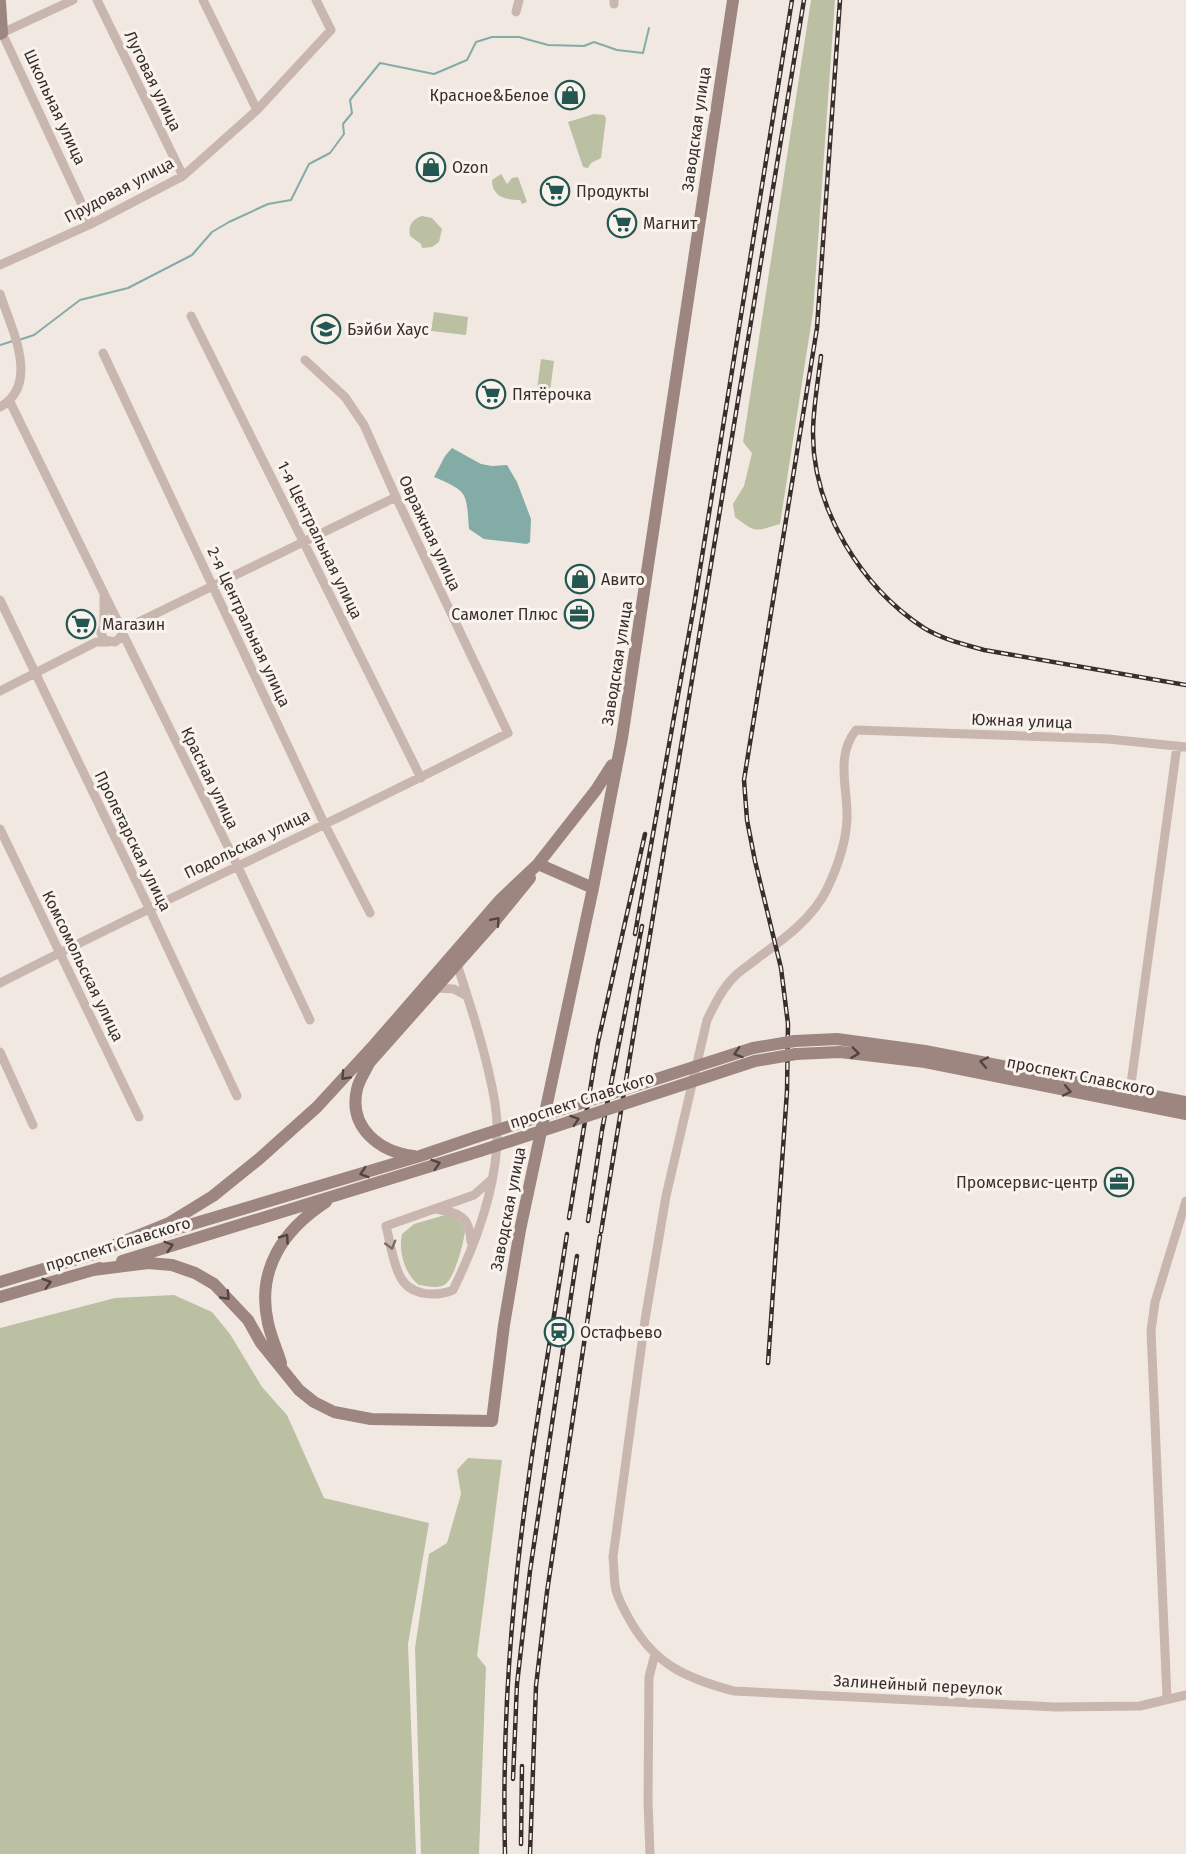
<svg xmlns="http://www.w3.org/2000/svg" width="1186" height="1854" font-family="'Fira Sans',sans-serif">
  <rect width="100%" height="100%" fill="#f2e8e2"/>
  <path fill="#bbc0a3" d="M811,0H835L813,312L780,524C755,531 757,534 735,517L733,504L744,486L752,453L743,442Z
    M594,114L604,115L606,118L601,158L591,163L588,168L583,167L568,122Z
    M501,174L507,184L512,178L518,177L527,202L522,204L520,200C506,200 492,197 492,180Z
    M422,216L432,218L442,229L439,242L432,247L422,248L421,244L410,236C408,226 412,219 422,216Z
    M434,312L468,317L466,335L431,331Z
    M541,359L554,361L550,391L537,389Z
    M445,1215C456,1218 462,1220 465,1231C464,1242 454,1281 444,1285C436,1289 427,1286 419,1285C405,1275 398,1251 402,1234L414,1224Z
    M174,1295L212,1312L230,1334L262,1387L287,1415L324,1498L429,1523L408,1644L416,1854H0V1328L115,1298Z
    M468,1458L502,1460L477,1656L486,1667L479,1854H421L415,1648L429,1554L447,1543L461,1494L457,1470Z"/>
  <path fill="#84aca7" d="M452,448L481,464L492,466L507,465L517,482L531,519L530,542L527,544L484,539L469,529C466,492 469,492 434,477L445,456Z"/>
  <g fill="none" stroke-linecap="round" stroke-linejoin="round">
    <path stroke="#84aca7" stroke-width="2" d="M19,340L34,335L80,300L128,288L192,255L212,232L229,222L268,204L291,200L309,164L330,153L344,134L343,124L352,113L350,100L380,63L434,74L467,60L476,42L492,37H519L548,45L584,46L594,42L617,50L643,53L649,28
      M0,345L13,341"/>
    <path stroke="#c9b6af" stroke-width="9" d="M73,0L2,33L91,224
      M97,0L183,176
      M614,4V0
      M516,12L519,0
      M257,110L331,30L316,0
      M0,265L91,224L183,176L257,110L203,0
      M0,294C11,328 41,384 0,407
      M191,316L421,778
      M103,353L324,823L370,913
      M10,402L122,630L121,637L115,642L104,640L101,633L104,626V596
      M0,600L149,908L237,1096
      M122,630L396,497
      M122,632L237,865L310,1020
      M0,691L96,642H108
      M1186,747L1108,739L856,730C835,756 848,788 847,819C846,842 837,868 827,889C813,918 784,939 759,957C751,964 741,970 734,977C722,989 715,1004 707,1020L666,1196L645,1320L613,1557C614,1566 614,1576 615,1585C616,1595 622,1606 627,1615C652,1663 684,1678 734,1691L1055,1707L1140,1706L1186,1695
      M0,829L139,1117
      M456,961C471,1007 487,1056 495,1103C505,1166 480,1235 453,1290C436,1297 411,1296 401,1278C393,1265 390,1241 386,1226L474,1195L492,1179
      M0,983C168,897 340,820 508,733L396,497L364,425L345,397L305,360
      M435,988L454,989L467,996
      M0,1052L33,1125
      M1130,1091L1177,746
      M436,1209C459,1213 470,1216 471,1242
      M1167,1698L1151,1331L1155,1302L1186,1201
      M650,1854L648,1802L649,1677L655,1654"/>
    <path stroke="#9d8680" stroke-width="12" d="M0,2L2,33L0,34
      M538,864L593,888
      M795,1041L837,1039L925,1051L1186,1102
      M796,1054L840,1052L925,1062L1186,1114
      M414,1156C380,1152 348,1128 357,1089C359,1080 365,1072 369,1063L495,921L530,878
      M159,1234L420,1156L476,1137
      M90,1255L169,1223L213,1196L259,1159L317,1107L375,1044L501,899L538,864L596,790L612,765
      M122,1261L480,1151
      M93,1270L148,1263L172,1265L195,1273L214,1284L248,1320L261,1343L299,1390L314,1402L334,1412L371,1419L492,1421L504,1325L520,1230L593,888L622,738L733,0
      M0,1282L97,1253
      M0,1297L100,1268
      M281,1363C277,1350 271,1337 268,1323C256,1270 283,1230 326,1202"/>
    <g stroke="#392e2c" stroke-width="4.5">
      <path id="rail" d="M821,356C818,382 813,408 813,434C813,509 861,587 924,628C942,639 963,644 984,650L1186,685
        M635,934L694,606L792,0
        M569,1218L598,1042L645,834
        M588,1221L602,1130L642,926
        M601,1232L804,0
        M768,1363L787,1091L788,1024L781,968L755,861L747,820L744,780L817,328L840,0
        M513,1779L517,1684L530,1571L577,1256
        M521,1844L522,1766
        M505,1854C503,1770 506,1687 514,1604C525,1480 548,1357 567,1234
        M530,1854L536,1686L547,1592L600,1236"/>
    </g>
    <use href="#rail" stroke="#f9f3ee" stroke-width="2" stroke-dasharray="7" stroke-linecap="butt"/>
    <path stroke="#9d8680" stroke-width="12" d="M476,1137L753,1048L795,1041
      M480,1151L755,1061L796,1054"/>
  </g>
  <defs><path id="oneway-chevron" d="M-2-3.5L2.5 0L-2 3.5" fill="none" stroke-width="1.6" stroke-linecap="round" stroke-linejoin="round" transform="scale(1.5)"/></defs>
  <g stroke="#524441">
    <use href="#oneway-chevron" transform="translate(496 921) rotate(-49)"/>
    <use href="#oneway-chevron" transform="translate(738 1053) rotate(162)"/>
    <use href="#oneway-chevron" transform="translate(855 1053) rotate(7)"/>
    <use href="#oneway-chevron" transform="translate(984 1062) rotate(-169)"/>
    <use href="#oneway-chevron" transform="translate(345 1076) rotate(133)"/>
    <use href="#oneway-chevron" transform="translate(1067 1091) rotate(11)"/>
    <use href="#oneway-chevron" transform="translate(575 1120) rotate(-18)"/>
    <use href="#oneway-chevron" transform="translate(436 1164) rotate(-17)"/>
    <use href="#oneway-chevron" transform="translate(364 1173) rotate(163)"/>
    <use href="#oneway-chevron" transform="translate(285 1238) rotate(-55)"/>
    <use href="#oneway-chevron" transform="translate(169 1246) rotate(-17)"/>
    <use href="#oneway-chevron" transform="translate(47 1283) rotate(-16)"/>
    <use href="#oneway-chevron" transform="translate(226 1296) rotate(46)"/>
  </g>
  <use stroke="#7a6b67" href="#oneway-chevron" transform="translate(391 1245) rotate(74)"/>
  <defs>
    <g id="shop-ring" transform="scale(1.5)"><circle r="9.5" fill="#f9f3ee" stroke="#255752" stroke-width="1.5"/><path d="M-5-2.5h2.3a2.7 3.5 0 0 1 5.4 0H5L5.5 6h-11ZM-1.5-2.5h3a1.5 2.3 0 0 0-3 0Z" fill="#255752"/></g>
    <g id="supermarket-ring" transform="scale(1.5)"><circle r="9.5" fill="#f9f3ee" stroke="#255752" stroke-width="1.5"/><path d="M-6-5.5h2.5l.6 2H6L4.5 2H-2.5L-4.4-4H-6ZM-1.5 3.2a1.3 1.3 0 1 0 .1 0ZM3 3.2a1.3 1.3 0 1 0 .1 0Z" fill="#255752"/></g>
    <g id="school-ring" transform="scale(1.5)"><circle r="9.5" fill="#f9f3ee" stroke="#255752" stroke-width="1.5"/><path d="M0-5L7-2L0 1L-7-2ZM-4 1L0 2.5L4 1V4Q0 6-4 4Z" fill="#255752"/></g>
    <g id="office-ring" transform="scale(1.5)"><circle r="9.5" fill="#f9f3ee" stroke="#255752" stroke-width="1.5"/><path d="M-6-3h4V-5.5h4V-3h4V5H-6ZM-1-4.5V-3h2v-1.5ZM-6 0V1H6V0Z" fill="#255752"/></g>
    <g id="station-ring" transform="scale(1.5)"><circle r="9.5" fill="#f9f3ee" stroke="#255752" stroke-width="1.5"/><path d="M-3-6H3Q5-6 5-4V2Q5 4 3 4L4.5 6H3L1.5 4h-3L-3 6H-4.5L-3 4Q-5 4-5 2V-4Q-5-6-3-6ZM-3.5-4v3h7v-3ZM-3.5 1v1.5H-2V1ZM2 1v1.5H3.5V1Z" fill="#255752"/></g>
  </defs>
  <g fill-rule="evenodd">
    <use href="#shop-ring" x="570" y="95"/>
    <use href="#shop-ring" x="431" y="167"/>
    <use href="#supermarket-ring" x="555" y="191"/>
    <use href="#supermarket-ring" x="622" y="223"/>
    <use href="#school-ring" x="326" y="329"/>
    <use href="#supermarket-ring" x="491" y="394"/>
    <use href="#shop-ring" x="580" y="579"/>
    <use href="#office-ring" x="579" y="614"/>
    <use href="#supermarket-ring" x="81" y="624"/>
    <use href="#office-ring" x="1119" y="1182"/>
    <use href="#station-ring" x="559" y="1332"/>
  </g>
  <g text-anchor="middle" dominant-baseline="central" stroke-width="6" stroke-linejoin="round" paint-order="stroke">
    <g font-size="16" fill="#392e2c" stroke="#f9f3ee">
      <text transform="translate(153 81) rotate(64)">Луговая улица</text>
      <text transform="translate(55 107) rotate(65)">Школьная улица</text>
      <text transform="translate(696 129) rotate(-82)">Заводская улица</text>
      <text transform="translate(119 190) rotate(-28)">Прудовая улица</text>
      <text transform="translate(430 533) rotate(65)">Овражная улица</text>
      <text transform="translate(320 540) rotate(64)">1-я Центральная улица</text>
      <text transform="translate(249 627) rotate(65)">2-я Центральная улица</text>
      <text transform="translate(617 663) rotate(-81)">Заводская улица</text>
      <text transform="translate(1022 721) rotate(2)">Южная улица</text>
      <text transform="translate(210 778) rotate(64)">Красная улица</text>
      <text transform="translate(133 841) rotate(64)">Пролетарская улица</text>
      <text transform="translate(247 844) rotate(-26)">Подольская улица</text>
      <text transform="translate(83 966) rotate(64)">Комсомольская улица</text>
      <text transform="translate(1081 1076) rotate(11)">проспект Славского</text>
      <text transform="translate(582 1100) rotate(-18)">проспект Славского</text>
      <text transform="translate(508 1209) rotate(-79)">Заводская улица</text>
      <text transform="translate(118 1244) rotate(-17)">проспект Славского</text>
      <text transform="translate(918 1685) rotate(3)">Залинейный переулок</text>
    </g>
    <g font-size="16" fill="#392e2c" stroke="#f9f3ee" text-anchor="start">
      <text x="549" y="95" text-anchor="end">Красное&amp;Белое</text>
      <text x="452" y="167">Ozon</text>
      <text x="576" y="191">Продукты</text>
      <text x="643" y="223">Магнит</text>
      <text x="347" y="329">Бэйби Хаус</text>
      <text x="512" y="394">Пятёрочка</text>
      <text x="601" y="579">Авито</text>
      <text x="558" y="614" text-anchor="end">Самолет Плюс</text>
      <text x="102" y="624">Магазин</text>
      <text x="1098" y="1182" text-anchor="end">Промсервис-центр</text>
      <text x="580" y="1332">Остафьево</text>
    </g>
  </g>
</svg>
